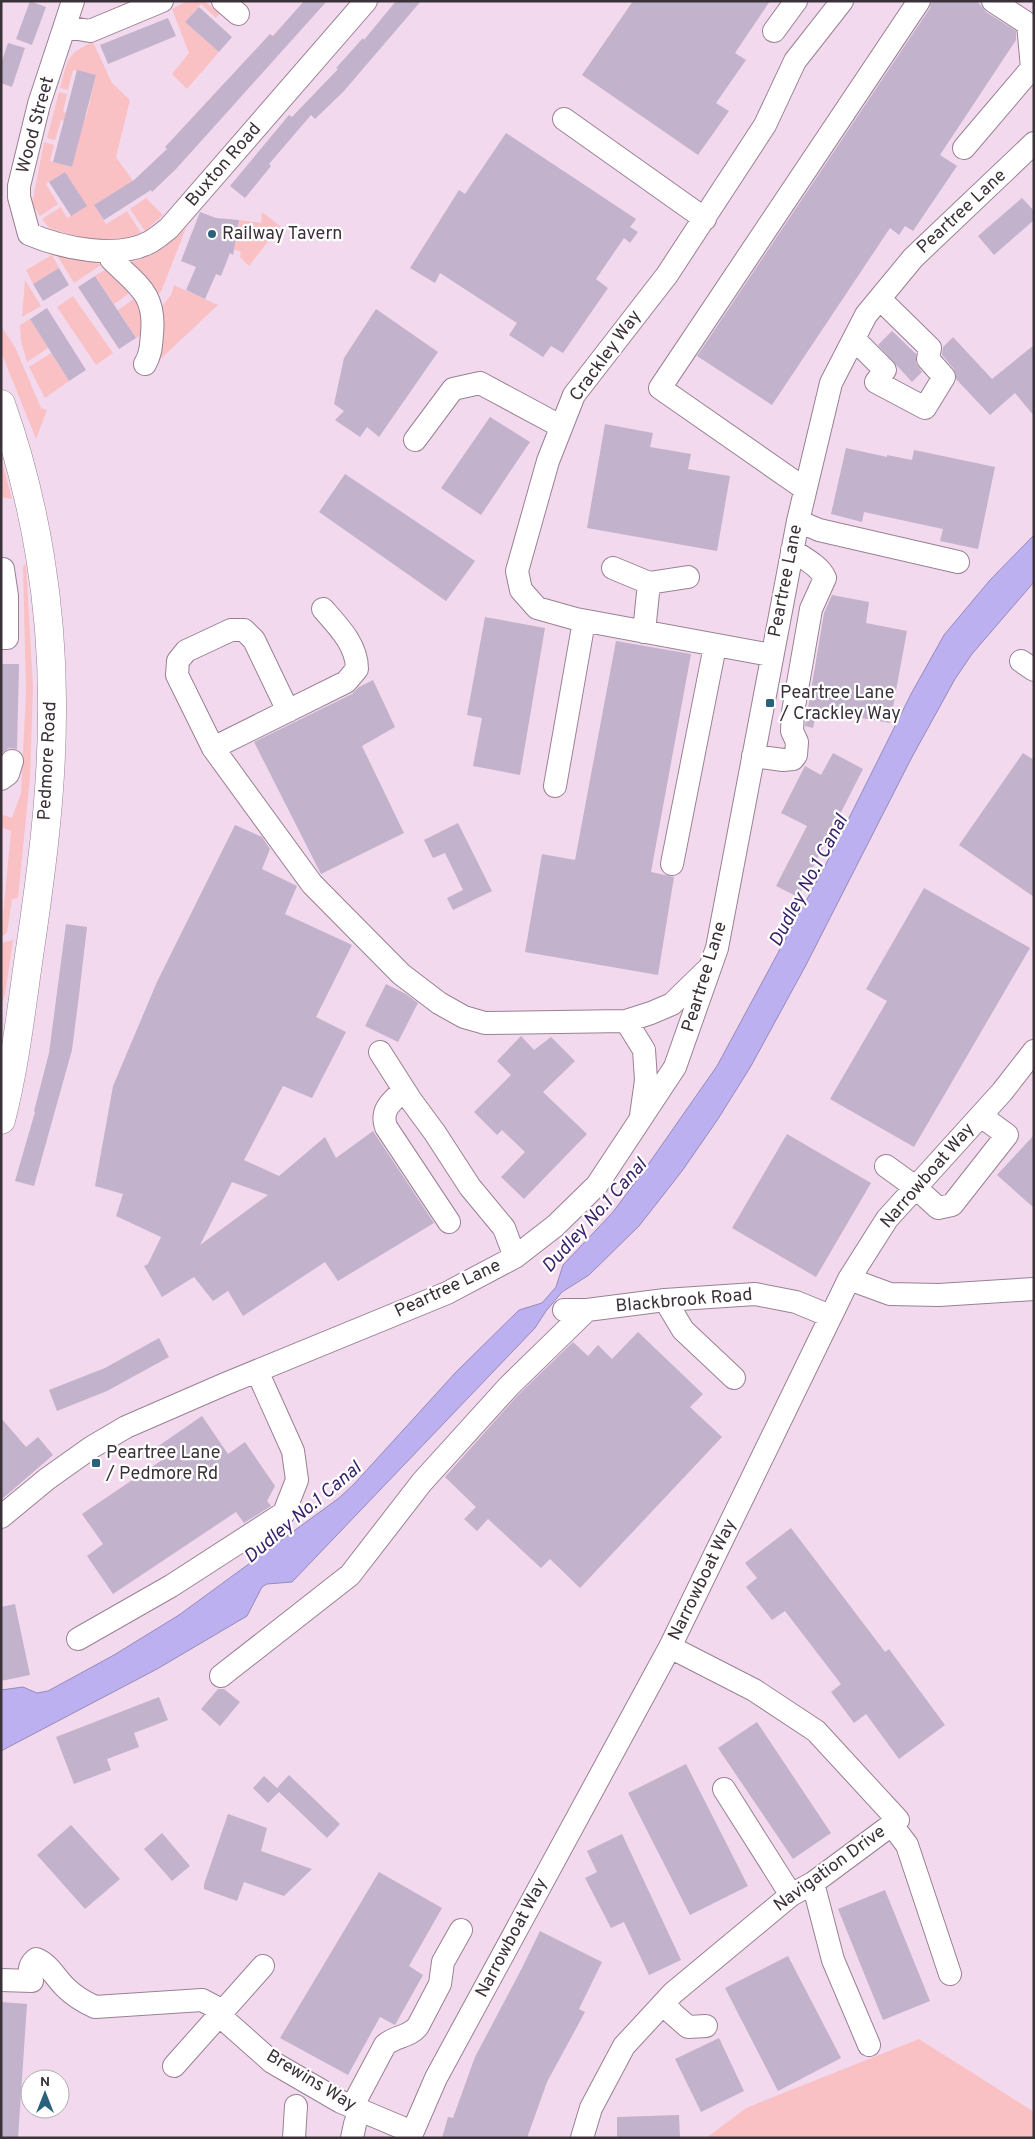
<svg xmlns="http://www.w3.org/2000/svg" width="1035" height="2139" font-family="Overpass,sans-serif">
  <rect width="100%" height="100%" fill="#f3d9ed"/>
  <path fill="#fac1c4" d="M187,1H204L220,13L216,18L201,4L185,22L219,52L187,89L172,74L189,53L172,9Z
    M93,42L112,83L130,100L116,157L133,181L94,205L106,224L127,211L141,233C108,245 82,239 49,228L42,219L61,207L67,218L86,206L65,172L46,184L58,204L40,216L32,204L44,142L54,145L50,161L71,167L82,126L61,120L55,140L47,138L59,92L67,94L63,112L86,117L96,75L73,70L68,90L60,88C68,61 65,54 93,42Z
    M146,198L163,215L145,231L130,209Z
    M262,212L280,226L249,266L240,257L241,252L224,246L239,220L261,223Z
    M186,228L161,292L157,294L123,264C153,257 164,249 186,228Z
    M52,255L59,268L33,284L26,270Z
    M57,255L95,262L101,265L74,283Z
    M108,268L132,291L114,304L95,276Z
    M25,280L41,306L22,317Z
    M174,285L218,305L151,368L159,310L171,295Z
    M73,296L113,353L96,365L57,307Z
    M135,298L141,311V335L136,338L118,310Z
    M30,319L48,348L27,362L21,341L20,325Z
    M1,326L15,347L41,408L47,410L36,439L1,352Z
    M51,353L69,381L45,398L29,367Z
    M1,458L12,499L1,497Z
    M26,564L33,686L30,778L18,898L12,899L7,933L1,937L11,831L1,827V814L12,818L21,793L26,693L23,566Z
    M13,940L5,995L1,1005V943Z
    M919,2039L1034,2112V2138H706L746,2108Z"/>
  <path fill="#bcb0f1" stroke="#958aba" d="M1034,535V582L972,654L955,679L912,757L806,965L751,1066L718,1119L682,1171L639,1226L589,1275L562,1292L546,1311L535,1328L292,1582L267,1584L262,1587L247,1616L157,1669L1,1751V1690L23,1687L37,1693L48,1691L114,1655L179,1615L339,1498L354,1484L456,1372L519,1310L542,1303L556,1287L563,1265L613,1212L645,1169L717,1066L827,862L911,694L944,635L990,580Z"/>
  <path fill="#c2b2cc" fill-rule="evenodd" d="M30,1L46,7L32,45L16,39Z
    M304,1H327L176,169L152,192L151,190L104,220L94,205L134,180L167,149L165,147L270,34L273,36Z
    M396,1H421L344,91L315,119L311,115L269,164L271,166L245,198L230,186L289,115L292,117L338,69L336,68L363,38L364,40Z
    M633,1H770L735,53L746,60L716,103L729,111L698,155L582,75Z
    M932,1H977L986,12L1016,31V40L940,155L957,166L913,231L905,226L899,235L890,228L772,405L697,356L930,8Z
    M199,7L232,37L219,52L185,22Z
    M168,18L176,36L108,64L100,45Z
    M8,43L25,48L12,87L1,83V64Z
    M77,70L96,75L72,167L53,162Z
    M506,133L636,219L630,227L638,232L630,243L624,238L596,279L608,288L563,353L551,346L543,357L509,335L517,323L440,273L435,283L410,268L459,190L465,194Z
    M65,172L87,206L71,216L49,182Z
    M1022,198L1034,211V220L994,255L978,236Z
    M200,212L216,218L239,220L233,255L230,253L221,276L216,274L205,299L186,290L196,267L181,261Z
    M59,268L69,285L43,301L33,284Z
    M95,276L136,338L119,349L78,287Z
    M47,308L86,370L69,381L30,319Z
    M376,309L438,352L379,437L367,427L360,437L335,420L344,411L334,404L344,358Z
    M892,331L916,354V363L922,372L912,382L878,345Z
    M953,337L992,379L1034,345V416L1015,393L990,415L956,379L954,369L942,355L943,347Z
    M490,417L530,442L481,515L441,488Z
    M605,424L653,433L650,447L691,454L688,469L730,476L717,551L587,528Z
    M846,448L887,457V455L912,460L914,450L995,467L978,549L940,541L943,529L864,512L862,522L831,514Z
    M345,474L475,561L446,601L319,512Z
    M832,595L869,602L866,623L907,631L890,723L817,710L813,728L805,726L824,613Z
    M485,617L545,628L520,775L473,766L482,718L467,715Z
    M616,641L691,654L651,872L674,877L658,975L525,952L542,854L575,860Z
    M1,664H19L17,749L9,748L1,754Z
    M373,680L395,727L362,746L404,833L321,874L254,742L352,694L359,687Z
    M833,753L863,769L798,897L776,886L807,826L781,813L805,766L821,775Z
    M1023,753L1034,760V897L959,845Z
    M458,823L492,891L453,910L447,898L463,890L445,853L433,858L424,840Z
    M235,825L262,837L270,849L262,869L297,886L285,914L352,945L316,1017L346,1032L312,1098L283,1086L244,1160L279,1176L325,1137L336,1158L373,1131L434,1223L338,1281L325,1262L243,1316L228,1291L213,1301L194,1277L162,1297L144,1266L148,1264L161,1237L116,1216L123,1194L95,1186L113,1086L157,982ZM232,1182L268,1195L200,1245Z
    M924,888L1030,948L914,1147L830,1099L887,1001L866,989Z
    M66,924L87,927L79,995L72,1050L34,1186L15,1181L35,1112L34,1111L49,1053Z
    M386,984L406,994L418,1003L398,1042L365,1026Z
    M521,1036L534,1050L551,1037L575,1061L543,1092L587,1134L524,1199L501,1177L525,1152L502,1130L497,1135L474,1112L511,1075L497,1061Z
    M787,1134L871,1183L816,1277L732,1228Z
    M1034,1135V1208L997,1175Z
    M638,1332L703,1394L690,1407L722,1437L580,1588L550,1559L541,1568L488,1519L477,1531L464,1519L476,1507L445,1477L518,1395L573,1342L588,1356L598,1345L612,1359Z
    M159,1338L169,1357L107,1391L57,1411L49,1390L105,1368Z
    M202,1416L228,1454L245,1442L275,1486L267,1501L271,1506L244,1523L236,1512L113,1594L87,1556L103,1544L82,1514L162,1460L154,1449Z
    M1,1418L26,1447L38,1437L53,1455L1,1500Z
    M791,1528L885,1652L889,1649L945,1725L899,1759L866,1714L854,1723L831,1692L841,1684L785,1611L772,1620L746,1587L757,1578L745,1563Z
    M15,1604L30,1675L1,1681V1607Z
    M218,1689H224L240,1702L220,1726L201,1709Z
    M159,1697L168,1720L134,1733L139,1747L107,1759L111,1770L74,1784L56,1737Z
    M757,1722L831,1833L793,1859L718,1748Z
    M686,1764L748,1886L690,1915L628,1793Z
    M289,1775L340,1824L327,1838L279,1792L268,1803L253,1788L264,1776L277,1788Z
    M228,1814L267,1828L261,1851L312,1869L284,1896L244,1882L237,1901L204,1889V1884Z
    M71,1825L120,1879L85,1909L37,1855Z
    M162,1833L190,1866L172,1881L144,1849Z
    M622,1834L681,1960L649,1975L624,1922L611,1928L585,1878L597,1872L587,1851Z
    M379,1872L442,1908L409,1966L423,1975L395,2025L380,2017L348,2075L280,2038Z
    M885,1890L930,2001L883,2020L838,1909Z
    M540,1931L602,1962L579,2009L585,2012L547,2082L527,2138H442L448,2117L453,2118L475,2057L522,1968Z
    M788,1956L841,2058L778,2091L725,1988Z
    M1,2002L27,2004L18,2138H1Z
    M719,2038L744,2091L701,2112L675,2059Z
    M679,2115L680,2138H617V2117Z"/>
  <g fill="none" stroke-linecap="round" stroke-linejoin="round">
    <g stroke="#998193" stroke-width="24">
      <path id="minor" d="M73,1L39,104L19,186V197L29,234C62,248 117,260 150,242C157,238 163,233 169,228L366,1
        M223,1L238,14
        M66,27L90,31L162,1
        M774,31L796,1
        M564,119L705,219
        M964,148L1032,68L1028,24L993,1
        M110,252L111,259C137,285 156,293 152,334C151,345 151,354 145,364
        M854,339L885,370L876,382L925,408L944,377L928,359L930,348L880,299
        M415,440L453,389L480,383L560,426
        M805,489L660,388L919,1
        M798,521L819,530L958,562
        M613,568L649,583L644,632
        M649,583L688,577
        M1,638H7V596L3,569
        M771,655L576,619L537,608L521,590L517,571L548,461L574,395L667,275L765,125L795,61L842,1
        M1021,661L1034,670
        M288,711L254,640L244,630H231L186,651L178,661L177,675L213,748L312,884L401,974L439,1003L464,1017L485,1023L626,1021L651,1013L672,1004L708,969
        M213,748L346,682L357,669C357,645 338,626 323,609
        M753,756L783,760L793,759L796,755L797,742L792,731L793,712L811,609L825,578C819,565 803,558 792,550
        M1,779L8,774L12,761
        M555,786L584,621
        M672,864L715,646
        M626,1021L644,1050L646,1080L641,1116
        M380,1052L410,1099L435,1133L470,1187L504,1228L515,1257
        M404,1090C392,1101 380,1110 386,1127L449,1222
        M886,1166L915,1187L938,1208L952,1205L1007,1135L981,1116
        M849,1279L890,1294L939,1295L1034,1289
        M665,1300L683,1330L734,1378
        M564,1310H587L665,1300L755,1294L796,1302L830,1316
        M1,1517L47,1479L92,1447L126,1427L225,1384L447,1293L515,1257L555,1226L597,1185L675,1067L717,948L798,521L831,383L866,315L913,258L1034,143
        M78,1639L171,1586L284,1513L297,1480L293,1451L257,1371
        M221,1676L350,1575L422,1482L509,1386L587,1310
        M724,1789L791,1895
        M892,1825L907,1845L950,1974
        M813,1883L833,1960L869,2045
        M1,1980L32,1981C29,1971 28,1966 36,1959C49,1964 55,1977 65,1987C73,1995 84,2002 95,2007L202,2000L223,2011
        M665,2002L672,2013L688,2027L706,2026
        M219,2015L272,2062L341,2102L412,2132
        M174,2066L263,1966
        M352,2107L385,2045C395,2036 410,2037 418,2026L440,1984L443,1962L461,1930
        M294,2138L296,2106
        M352,2138L355,2124L360,2110
        M410,2138L436,2078L670,1647L849,1279L887,1219L1002,1092L1034,1051
        M582,2138L591,2108L624,2046L673,1993L791,1895L813,1883L898,1820L816,1731L754,1690L670,1647"/>
    </g>
    <g stroke="#998193" stroke-width="29">
      <path id="highway" d="M1,404C36,502 53,609 52,712C52,794 41,875 29,956C21,1011 15,1066 1,1120"/>
    </g>
    <use href="#minor" stroke="#fff" stroke-width="22"/>
    <use href="#highway" stroke="#fff" stroke-width="28"/>
  </g>
  <g fill="#2a627c" stroke="#fff" stroke-width="2">
    <circle cx="212" cy="234" r="5"/>
    <rect x="765" y="698" width="10" height="10" rx="2.5"/>
    <rect x="91" y="1458" width="10" height="10" rx="2.5"/>
  </g>
  <g text-anchor="middle" dominant-baseline="central" stroke-width="4.5" stroke-linejoin="round" paint-order="stroke">
    <g font-size="18" fill="#3b3138" stroke="#fff">
      <text transform="translate(36 125) rotate(-75)">Wood Street</text>
      <text transform="translate(224 165) rotate(-49)">Buxton Road</text>
      <text transform="translate(962 212) rotate(-43)">Peartree Lane</text>
      <text transform="translate(606 356) rotate(-54)">Crackley Way</text>
      <text transform="translate(786 581) rotate(-79)">Peartree Lane</text>
      <text transform="translate(48 761) rotate(-87)">Pedmore Road</text>
      <text transform="translate(705 977) rotate(-73)">Peartree Lane</text>
      <text transform="translate(928 1176) rotate(-49)">Narrowboat Way</text>
      <text transform="translate(448 1289) rotate(-25)">Peartree Lane</text>
      <text transform="translate(684 1301) rotate(-5)">Blackbrook Road</text>
      <text transform="translate(703 1580) rotate(-64)">Narrowboat Way</text>
      <text transform="translate(830 1869) rotate(-36)">Navigation Drive</text>
      <text transform="translate(512 1938) rotate(-62)">Narrowboat Way</text>
      <text transform="translate(311 2081) rotate(31)">Brewins Way</text>
    </g>
    <g font-size="18" fill="#3b3138" stroke="#fff" text-anchor="start">
      <text x="222" y="234">Railway Tavern</text>
      <text x="780" y="693">Peartree Lane<tspan x="780" dy="21">/ Crackley Way</tspan></text>
      <text x="106" y="1453">Peartree Lane<tspan x="106" dy="21">/ Pedmore Rd</tspan></text>
    </g>
    <g font-size="19" font-style="italic" fill="#39236c" stroke="#fff">
      <text transform="translate(809 881) rotate(-62)">Dudley No.1 Canal</text>
      <text transform="translate(595 1216) rotate(-48)">Dudley No.1 Canal</text>
      <text transform="translate(303 1513) rotate(-40)">Dudley No.1 Canal</text>
    </g>
  </g>
  <rect width="1035" height="2139" fill="none" stroke="#3b3138" stroke-width="5"/>
  <g transform="translate(45 2094)"><circle r="24" fill="#ffffff" stroke="#b1adaf"/>
  <path d="M0-4L9 19L0 12L-9 19Z" fill="#2a627c"/>
  <text y="-8" font-size="14" font-weight="bold" text-anchor="middle" fill="#3b3138">N</text>
  </g>
</svg>
